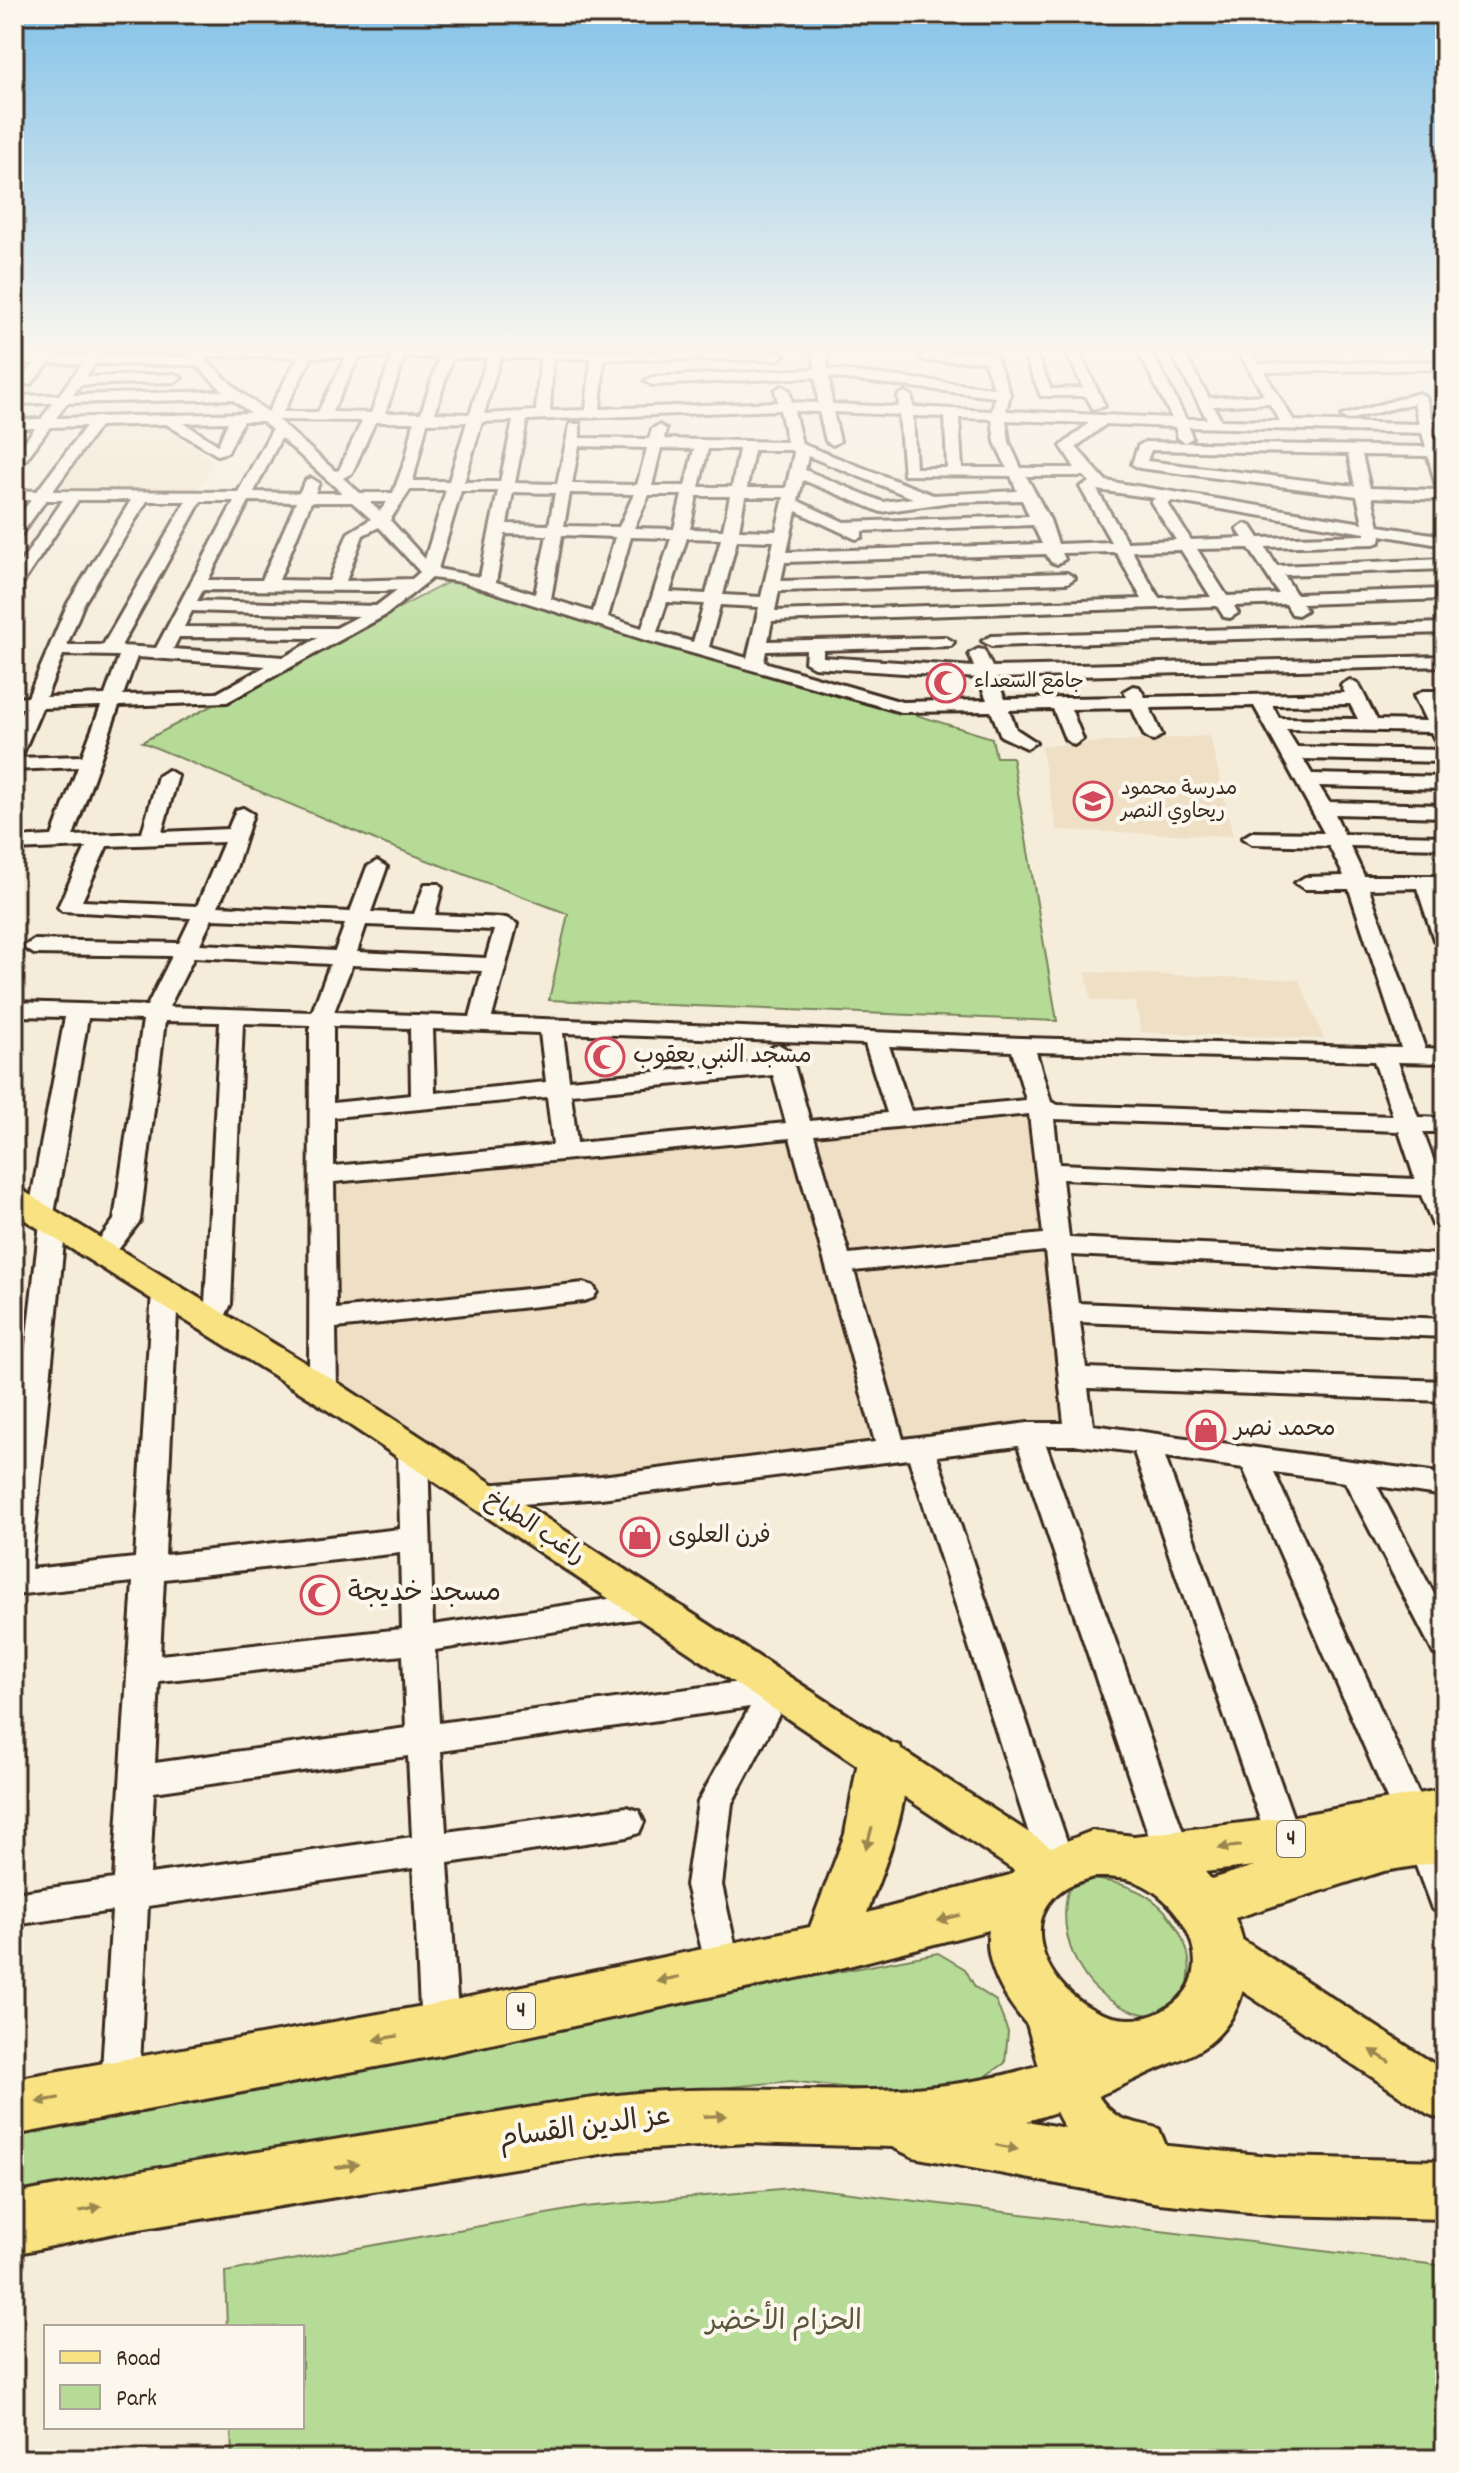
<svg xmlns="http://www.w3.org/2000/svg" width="1459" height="2473" font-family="Dekko,'Playpen Sans Arabic',sans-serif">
  <rect width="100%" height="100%" fill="#f5ecda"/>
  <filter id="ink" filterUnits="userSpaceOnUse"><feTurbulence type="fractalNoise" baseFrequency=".0125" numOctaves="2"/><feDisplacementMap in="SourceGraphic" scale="16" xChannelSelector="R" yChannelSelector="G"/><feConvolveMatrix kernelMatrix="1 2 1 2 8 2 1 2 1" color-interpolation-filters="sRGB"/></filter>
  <g filter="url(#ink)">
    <path fill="#eedfc5" d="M1255,351H1348L1340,365L1264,366Z
      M172,426L214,463L195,494L50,492L99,427Z
      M1210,736L1233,836L1057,830L1041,746Z
      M1086,972L1299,980L1324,1039L1141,1032L1136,1002L1091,1000Z
      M1030,1110L1070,1423L492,1489L331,1384L328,1178Z"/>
    <path fill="#b5db97" stroke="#78825a" stroke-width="2" d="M460,576L992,738L996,757H1012L1057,1021L549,1000L568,914L385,844L142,742Z
      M1088,1879C1135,1882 1169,1901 1186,1947C1191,1961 1191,1980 1184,1994C1164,2036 1106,2005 1087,1979C1067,1952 1060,1919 1069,1887Z
      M938,1953L965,1969L975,1987L996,2001L1008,2032L1005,2063L952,2100L791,2081L523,2108L14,2197V2128Z
      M802,2187L1445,2266V2459H232L231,2427H302V2327H227L225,2272L585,2207Z"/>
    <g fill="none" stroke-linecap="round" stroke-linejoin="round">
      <g stroke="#3b2a1e" stroke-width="6">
        <path id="minor" d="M91,351H104L101,356L188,357L183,351L777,352L784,356L777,360L604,359L600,409L778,402L775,390L782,386L789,390L792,402L818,403L816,377L652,385L645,381L652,377L815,369L813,351H827L828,369L994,388L984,361H926L919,357L926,353L994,351L1010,394L1006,411L1172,418L1138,351H1151L1186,419H1207L1170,351H1183L1209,398L1264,395L1238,351H1251L1259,364L1445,361V369L1264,372L1294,421L1419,424L1414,403L1348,420L1341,416L1419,393L1426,397L1434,424L1445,425V433H1436L1440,448H1445V500L1372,497L1379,526L1445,536V546L1381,535L1380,542L1374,544L1265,547L1277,566L1445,559V569L1284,575L1296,594L1445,589V599L1302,604L1306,610L1298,615L1292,614L1286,604L1234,606L1238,613L1230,618L1224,617L1217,606L772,621L768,641L945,637L954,642L951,646L823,650V657L974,667L969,654L978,649L984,650L992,667L1445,656V666L996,678L1005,699L1127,697L1124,691L1133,686L1139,687L1145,697L1345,693L1341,685L1350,680L1359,685L1377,720L1426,721L1414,696L1423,691H1445V701H1435L1445,721L1443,744L1436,742L1431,732L1286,729L1297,747L1445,750V762L1303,759L1312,774L1445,777V789L1319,786L1329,802L1445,805V817L1335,814L1344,834L1445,836V848L1350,846L1364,876H1445V888H1438L1445,909V947L1434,940L1417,888L1369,889L1425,1048L1445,1049V1063L1398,1062L1418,1117L1445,1118V1132H1423L1441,1180H1445V1235L1436,1233L1421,1195L1062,1179L1069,1238L1445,1255V1273L1071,1255L1078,1303L1445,1319V1337L1080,1322L1086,1368L1445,1381V1401L1088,1388L1093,1425L1445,1474V1496L1377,1486L1445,1615V1658L1434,1654L1345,1482L1274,1472L1429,1817L1425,1827L1436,1831L1445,1851V1914L1432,1909L1407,1842L1411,1832L1400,1828L1395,1817L1243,1468L1165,1457L1301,1840L1296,1851L1284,1855L1272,1851L1267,1840L1134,1452L1080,1445H1046L1191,1854L1185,1865L1173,1869L1161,1865L1155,1854L1018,1446L937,1456L1075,1865L1069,1876L1057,1881L1045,1876L1039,1865L909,1459L601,1498L484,1507L473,1504L469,1496L473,1488L484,1485L601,1476L875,1442L790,1138L334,1182L336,1309L584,1283L593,1286L597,1292L593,1298L584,1301L336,1328L337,1390L333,1397L323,1400L313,1397L309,1390L310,1025L243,1023L231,1304L220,1327H200L196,1320L205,1304L220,1022L165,1021L140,1221L111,1259H93L89,1253L114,1220L143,1020L88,1018L54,1214L66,1222L31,1569L135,1558L152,1292L156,1286H174L178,1292L165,1555L400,1529L398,1452L403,1444L413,1441L423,1444L428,1452L433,1625L648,1593L659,1596L664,1605L659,1614L648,1617L435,1650L439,1723L776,1677L788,1681L792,1690L732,1803L722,1885L740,1967L735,1979L722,1984L709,1979L686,1885L698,1802L750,1707L441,1751L446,1832L627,1807L639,1811L644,1822L639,1833L627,1837L448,1863L459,2029L453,2042L440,2047L427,2042L421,2029L413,1868L148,1906L139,2086L134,2099L120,2105L106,2099L101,2086L112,1911L14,1925V1893L114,1879L133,1582L14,1595V1448L40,1223L28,1215L65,1017L14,1016V1002L147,1006L172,956L34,954L23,947L34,940L179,943L191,918L62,911L58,907L86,847L14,850V838L52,836L78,767L14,770V730L23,708H14V698L28,697L68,603L131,500H78L20,587L14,589V572L63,500H46L20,536L14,538V522L31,500H14V490L37,491L86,426L50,427L19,469L14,470V456L35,428H14V420L41,419L53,403L14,404V396L59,395L82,364L49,363L31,384L14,385V377H22L35,363H14V355L88,356ZM202,356L298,357L268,412L240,392ZM312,357H346L318,412H283ZM359,357H392L371,413L332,412ZM405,357L439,358L421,413H385ZM452,358H487L470,414L435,413ZM500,358H540L536,411L484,414ZM553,358L591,359L586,410L550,411ZM95,364L196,365L223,391L73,395L80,385L175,382L182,378L175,374L86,377ZM829,377L995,397L992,411L913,407L912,396L905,392L898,396L899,407L832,404ZM232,399L251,413L56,418L67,403ZM1269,403L1280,421L1221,420L1213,406ZM780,410L787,442L664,439L666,429L659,425L652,429L649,439L580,438V424H570L557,484L515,483L527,420ZM794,411L819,412L826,441L833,445L840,441L833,412L899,415L904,475L1011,476L1017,491L933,495L802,444ZM913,416L945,417L947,468H916ZM959,418L992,419L995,442L1007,468H962ZM278,420L362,421L339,470L335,471ZM1006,420L1089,423L1061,446L1075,468H1021L1009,442ZM243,421H262L272,430L238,492L53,491L100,426L166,424L217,455L228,452ZM513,421L500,482H464L482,422ZM228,422L218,445L184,423ZM375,422H414L406,458L393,493H360L343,478L352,473ZM467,422L449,481H413L427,423ZM1106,424L1175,427L1178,438L1185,442L1192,438L1189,427L1422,433L1426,447L1145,442L1138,446L1132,464L1139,468L1357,496L1363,523L1106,481L1076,447ZM281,438L342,493H315L319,483L311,478L306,480L299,493L254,492ZM579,446L647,448L637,485L572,484ZM661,448L694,449L685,486H652ZM708,449H739L732,487H699ZM754,450H791L794,453L786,488H747ZM1151,450L1348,454L1355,486L1147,461ZM1362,455L1428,456L1437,490L1370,488ZM808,456L913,498L883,502L805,470ZM1026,476H1084L1090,482L1080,487L1111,542L1058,544L1050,520ZM803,480L881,512L951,502L1022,500L1029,516L844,522L798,501ZM410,490H446L425,559L390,520ZM1097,490L1155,498L1151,502L1176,540L1127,542ZM461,491H498L480,577L438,569ZM513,492L555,493L549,525L507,524ZM570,493L634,494L619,527L564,526ZM649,495H682L674,529L634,528ZM697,496H730L723,530L690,529ZM745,497H784L776,531L739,530ZM147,501H186L103,645H67L84,603ZM201,501H234L156,648L121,646ZM249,501L296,502L262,580H208ZM1172,501L1365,533V535L1259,538L1251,526L1245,524L1237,529L1243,538L1191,540L1168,504ZM311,502H352L371,519L348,533L329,581L279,580ZM370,502H387L380,511ZM796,511L856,539L862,537V531L1033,525L1042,544L787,552ZM379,527L420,572L412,579L346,581L363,535ZM505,534L547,535L535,594L496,582ZM562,535L615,537L593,612L551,599ZM631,537L671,538L642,628L608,617ZM687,538L721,539L706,594L670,592ZM737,540L774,541L761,597L723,595ZM1249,548L1279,594L1227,596L1197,549ZM1181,550L1211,597L1159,598L1132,551ZM1116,552L1142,599L775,611L779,591L1067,583L1075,578L1067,573L781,581L785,562L1046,554L1051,562L1057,564L1065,559L1062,553ZM432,578L462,582L642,639L901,712L991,711L1001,736L1027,748L1036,742L1016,729L1009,710L1053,709L1065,739L1074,745L1083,739L1071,709L1132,708L1144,735L1153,741L1162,735L1150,708L1254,706L1324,833L1252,832L1242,838L1252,844L1329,846L1344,876L1305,877L1295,883L1305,889H1349L1401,1048L1022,1038L492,1017L517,924L506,918L435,915L442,888L439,884H425L414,914L371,912L387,867L377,861L367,867L350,912L218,906L235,871L253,814L243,808L236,810L228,829L162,832L178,776L168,770L158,776L142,833L73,836L119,706L227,702L386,615ZM203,590L382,591L397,590L376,606L197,601ZM667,602L704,604L693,642L657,632ZM720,605L759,607L747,658L709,647ZM192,611L359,616L336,628L184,627ZM179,637L318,638L284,657L173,649ZM806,650L805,662L814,667L978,678L987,700L902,702L764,662L766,651ZM63,655L119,656L105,695L46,697ZM137,657L266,666L217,693L123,695ZM1350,704L1358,719L1279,718L1272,705ZM101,706L82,756L16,758L23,753L42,708ZM224,842L197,906L82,901L107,846ZM212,919L345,924L335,951L200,944ZM366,925L494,930L486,958L357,952ZM194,957L330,964L312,1012L169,1007ZM352,965L482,971L470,1017L334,1012ZM333,1026L410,1028L411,1095L333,1103ZM433,1029L540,1033L546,1082L435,1093ZM563,1033L865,1044L887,1113L810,1121L790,1051L778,1044L766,1051L769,1061L569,1080ZM889,1046L1012,1051L1026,1100L911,1111ZM1036,1052L1374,1061L1393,1116L1058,1105L1051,1102ZM773,1075L786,1123L577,1143L571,1094ZM547,1097L553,1145L334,1166V1117ZM1029,1114L1043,1234L849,1254L814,1135ZM1054,1119L1399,1131L1415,1179L1059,1164ZM1045,1251L1064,1423H1028L903,1439L854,1271ZM400,1553L402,1629L160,1655L164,1579ZM403,1655L406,1728L155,1763L159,1681ZM408,1756L412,1837L150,1874L154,1792Z
          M1022,351H1035L1051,389L1083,388L1066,351H1079L1105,406L1093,409L1086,396H1041Z
          M1445,623V633L991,646L982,641L991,636Z"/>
      </g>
      <g stroke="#3b2a1e" stroke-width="6">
        <path id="major" d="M14,1189L25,1192L335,1381L1063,1855L1070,1869L1063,1883L1048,1888L1033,1883L311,1399L14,1213Z
          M1222,1931L1238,1937L1445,2071V2121L1428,2114L1206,1967L1200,1952L1206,1937Z
          M1046,1988L1062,1995C1078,2031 1082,2092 1117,2116C1127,2123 1147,2124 1159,2129L1166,2146L1159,2163C1142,2170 1130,2170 1112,2163C1103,2160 1091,2157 1084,2150C1050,2124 1035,2050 1023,2010L1030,1995Z"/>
      </g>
      <g stroke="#3b2a1e" stroke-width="6">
        <path id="highway" d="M883,1740L900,1746C920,1786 882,1872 867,1913L1010,1875L1028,1856L1092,1831L1134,1836L1284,1818L1445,1789V1861L1384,1871L1235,1918C1255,1962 1247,2014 1207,2045C1190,2058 1166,2064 1146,2074C1107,2093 1070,2109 1027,2121L1159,2145L1279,2157L1445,2161V2219L1279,2215L1159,2203L913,2157L892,2147L747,2143L619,2151L115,2233L14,2254V2194C139,2170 265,2151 390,2131C466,2119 542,2104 618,2095C768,2077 923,2114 1067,2055C1029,2040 980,1974 989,1930L829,1971L440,2055L14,2135V2079L440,2003L810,1927L845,1834L858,1761L866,1746ZM1254,1866L1211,1879L1205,1872ZM1094,1877C1107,1877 1123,1877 1136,1882C1178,1897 1218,1963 1179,1999C1103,2069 989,1937 1065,1888C1073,1883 1085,1880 1094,1877Z"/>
      </g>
      <use href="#minor" fill="#fbf7ec" fill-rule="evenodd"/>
      <use href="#major" fill="#f8e281" fill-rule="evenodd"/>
      <use href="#highway" fill="#f8e281" fill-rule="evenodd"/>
    </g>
    <defs><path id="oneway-solid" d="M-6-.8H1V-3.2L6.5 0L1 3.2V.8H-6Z" transform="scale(2)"/></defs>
    <g fill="#9a8650">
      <use href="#oneway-solid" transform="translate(869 1838) rotate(105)"/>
      <use href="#oneway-solid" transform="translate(1230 1847) rotate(173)"/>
      <use href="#oneway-solid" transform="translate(949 1918) rotate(165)"/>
      <use href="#oneway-solid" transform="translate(668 1979) rotate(168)"/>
      <use href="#oneway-solid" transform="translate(386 2038) rotate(170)"/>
      <use href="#oneway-solid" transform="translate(1380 2056) rotate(-147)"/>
      <use href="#oneway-solid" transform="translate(48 2100) rotate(169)"/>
      <use href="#oneway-solid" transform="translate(715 2116) rotate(-2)"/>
      <use href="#oneway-solid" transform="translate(1007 2147) rotate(11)"/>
      <use href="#oneway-solid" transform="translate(347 2166) rotate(-9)"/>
      <use href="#oneway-solid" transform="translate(90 2209) rotate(-12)"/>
    </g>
  </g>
  <linearGradient id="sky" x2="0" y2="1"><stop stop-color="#83c2e9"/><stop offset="0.5" stop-color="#faf6ee"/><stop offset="1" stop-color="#faf6ee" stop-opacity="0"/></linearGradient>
  <rect width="1459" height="697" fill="url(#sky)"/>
  <defs>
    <g id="mosque-ring" transform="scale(2)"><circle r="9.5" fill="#fbf7ec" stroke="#d1495b" stroke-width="1.5"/><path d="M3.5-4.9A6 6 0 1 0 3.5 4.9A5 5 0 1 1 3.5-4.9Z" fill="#d1495b"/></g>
    <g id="school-ring" transform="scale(2)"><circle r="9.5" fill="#fbf7ec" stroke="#d1495b" stroke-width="1.5"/><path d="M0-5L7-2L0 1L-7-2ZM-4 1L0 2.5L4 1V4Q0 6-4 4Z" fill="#d1495b"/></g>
    <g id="shop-ring" transform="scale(2)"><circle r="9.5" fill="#fbf7ec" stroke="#d1495b" stroke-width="1.5"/><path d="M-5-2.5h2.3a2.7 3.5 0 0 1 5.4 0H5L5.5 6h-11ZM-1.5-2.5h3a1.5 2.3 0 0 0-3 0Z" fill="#d1495b"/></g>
  </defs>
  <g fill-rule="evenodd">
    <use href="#mosque-ring" x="946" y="683"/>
    <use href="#school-ring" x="1093" y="801"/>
    <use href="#mosque-ring" x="605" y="1057"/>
    <use href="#shop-ring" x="1206" y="1430"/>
    <use href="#shop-ring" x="640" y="1537"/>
    <use href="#mosque-ring" x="320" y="1595"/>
  </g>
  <g text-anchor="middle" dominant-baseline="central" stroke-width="8" stroke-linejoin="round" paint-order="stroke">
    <g font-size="20" fill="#3b2a1e" stroke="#fbf7ec" text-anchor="start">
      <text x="974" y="683">جامع السعداء</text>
      <text x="1121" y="790">مدرسة محمود<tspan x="1121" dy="23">ريحاوي النصر</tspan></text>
    </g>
    <g fill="#fbf7ec" stroke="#75685c" stroke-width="2">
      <rect x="1277" y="1821" width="28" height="36" rx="6"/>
      <rect x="507" y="1993" width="28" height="36" rx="6"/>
    </g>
    <g font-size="22" font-weight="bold" fill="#3b2a1e">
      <text x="1291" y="1839">4</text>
      <text x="521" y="2011">4</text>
    </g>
    <g font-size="24" fill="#3b2a1e" stroke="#fbf7ec" text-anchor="start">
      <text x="633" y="1057">مسجد النبي يعقوب</text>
      <text x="1234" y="1430">محمد نصر</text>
      <text x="668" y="1537">فرن العلوى</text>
    </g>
    <g font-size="24" fill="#3b2a1e" stroke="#fbf7ec">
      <text transform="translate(534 1529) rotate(33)">راغب الطباخ</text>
    </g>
    <g font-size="28" fill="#3b2a1e" stroke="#fbf7ec" text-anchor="start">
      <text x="348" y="1595">مسجد خديجة</text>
    </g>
    <g font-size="28" fill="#3b2a1e" stroke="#fbf7ec">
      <text transform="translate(585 2130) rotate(-8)">عز الدين القسام</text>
    </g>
    <g font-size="28" fill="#5a563c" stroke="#fbf7ec">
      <text x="784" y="2324">الحزام الأخضر</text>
    </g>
  </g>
  <rect width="1459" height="2473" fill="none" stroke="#fbf7ec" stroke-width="48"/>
  <rect x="24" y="24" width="1411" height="2425" fill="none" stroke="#3b2a1e" stroke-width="3" filter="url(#ink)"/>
  <rect x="44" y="2325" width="260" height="104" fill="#fbf7ec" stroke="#aea59a" stroke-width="2"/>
  <rect x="60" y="2351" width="40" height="12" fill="#f8e281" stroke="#aea59a" stroke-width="2"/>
  <text x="116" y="2365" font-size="24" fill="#3b2a1e">Road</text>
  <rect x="60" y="2385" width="40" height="24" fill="#b5db97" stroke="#aea59a" stroke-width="2"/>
  <text x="116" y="2405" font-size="24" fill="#3b2a1e">Park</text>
</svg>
